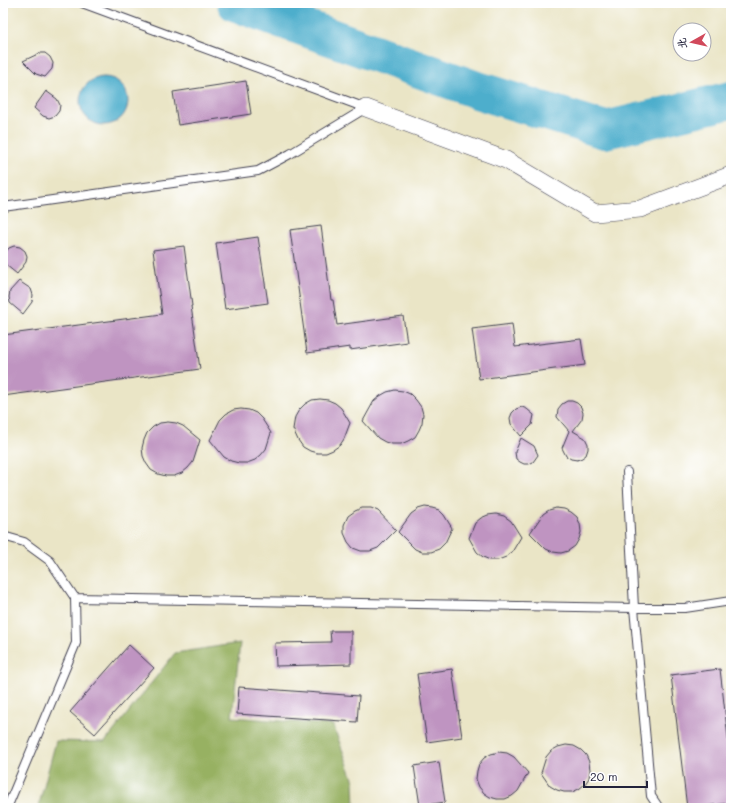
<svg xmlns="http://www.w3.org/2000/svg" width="734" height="811" font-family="Mali,'LXGW WenKai TC',sans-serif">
  <rect width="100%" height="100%" fill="#fff"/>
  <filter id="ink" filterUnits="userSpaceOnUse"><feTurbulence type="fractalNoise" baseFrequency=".025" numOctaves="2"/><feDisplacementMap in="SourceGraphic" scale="8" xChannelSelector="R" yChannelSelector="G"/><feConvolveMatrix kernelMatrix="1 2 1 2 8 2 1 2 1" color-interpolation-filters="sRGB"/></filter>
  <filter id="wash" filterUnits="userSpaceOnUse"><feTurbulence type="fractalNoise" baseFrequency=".012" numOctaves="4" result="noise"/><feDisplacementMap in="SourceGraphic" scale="16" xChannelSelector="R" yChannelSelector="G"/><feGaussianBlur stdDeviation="0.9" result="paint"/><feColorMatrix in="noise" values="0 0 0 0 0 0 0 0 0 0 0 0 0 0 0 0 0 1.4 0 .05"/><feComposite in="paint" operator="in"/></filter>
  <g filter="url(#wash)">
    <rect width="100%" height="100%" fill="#eae5c6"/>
    <path fill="#97b162" stroke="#5c6a4e" d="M240,643L232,717L333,725L354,781L355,808H38L56,741L105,742L175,653Z"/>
    <path fill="#4daecc" stroke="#386884" d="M80 101a24 24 0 1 1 48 0a24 24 0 1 1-48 0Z"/>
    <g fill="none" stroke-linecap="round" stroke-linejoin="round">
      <path stroke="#4daecc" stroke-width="38" d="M236,3L477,90L605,130L731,100"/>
    </g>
    <g id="blocks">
      <path fill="#bf94c1" d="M40,53H45L50,57L53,63L52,69L45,77L36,74L23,61Z
        M246,81L251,114L178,125L173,92Z
        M46,91L57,99L60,105L59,111L55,116L49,118L43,116L34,108Z
        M321,226L331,300H333L337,325L403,316L407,342L350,350V347L307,353L290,230Z
        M258,237L268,303L225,309L216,243Z
        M14,246L20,247L25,251L27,256L26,262L17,274L6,265L3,259L5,253L9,248Z
        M184,246L192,306H191L200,369L3,396V335L162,314L153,250Z
        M19,281L31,289L33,295L32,302L23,314L10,303L9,297L10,291Z
        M512,324L515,347L581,339L585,365L479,379L472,329Z
        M395,390L403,391L410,394L416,400L421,407L423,414L422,423L419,430L415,437L408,441L401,444H392L385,442L378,438L363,421L374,401L380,396L387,392Z
        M320,399L328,400L335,403L341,408L350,423L344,439L340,445L333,450L326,453H317L310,451L303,447L298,440L293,429L295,417L299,410L305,404L312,400Z
        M567,401H572L577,403L581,407L583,413L582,419L573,431L585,438L588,444V449L586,455L582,458L577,460L571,459L566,456L562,448L569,431L557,417L558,409L562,404Z
        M522,407L527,409L534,415L532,425L521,436L511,424L510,418L512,413L516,409Z
        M241,409L249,410L256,413L262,419L271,433L266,449L261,455L255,460L247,463H239L231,461L224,457L210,440L220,420L226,414L233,410Z
        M168,422L176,423L183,426L200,440L193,462L188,468L182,473L174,476H166L158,474L151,470L146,463L143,456L142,448L144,440L147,433L153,427L160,423Z
        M521,438L534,446L538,455L533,462L529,464H524L520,462L516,459L515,452Z
        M425,507L432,508L439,510L444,515L452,528L445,543L439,549L431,552H422L415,549L398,532L411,514L418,509Z
        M362,508H371L378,511L396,530L378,548L370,551H361L353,548L348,542L344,533V525L348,516L355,511Z
        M556,508L564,509L571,512L577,517L580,524L581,532L579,539L575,546L568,551L561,553L553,552L546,549L530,533L543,514L549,510Z
        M496,514L504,516L511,521L521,537L512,552L506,557L498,560H490L483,557L477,552L469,538L475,523L481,518L488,515Z
        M330,631H351V664L276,666L275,643L331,642Z
        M129,645L154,668L95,734L70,712Z
        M452,669L462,737L427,742L417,674Z
        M720,669L731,764V803L687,808L671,675Z
        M239,687L359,696L357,722L237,714Z
        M566,745L574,746L581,750L586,755L589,762L590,770L589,778L585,784L579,789L572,792H564L557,790L550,786L541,773L546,757L551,751L558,747Z
        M499,752L507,753L514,757L528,773L518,791L512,796L505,799H497L490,797L484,793L479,787L476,779L477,771L479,764L484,758L491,754Z
        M439,762L445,802L420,806L414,766Z"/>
    </g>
  </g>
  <g filter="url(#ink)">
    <use href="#blocks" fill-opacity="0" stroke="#403f50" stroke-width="1"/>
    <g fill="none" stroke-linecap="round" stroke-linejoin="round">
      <g stroke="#403f50" stroke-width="10">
        <path id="service" d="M82,3L366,108
          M3,207L258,171L290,154L366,108
          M627,472L634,608L651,796L659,808
          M3,536L24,542L50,561L75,598L76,643L7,808
          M75,598L634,608H685L731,601"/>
      </g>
      <g stroke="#403f50" stroke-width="18">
        <path id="minor" d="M366,108L506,160L595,213L640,209L731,175"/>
      </g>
      <use href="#service" stroke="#fff" stroke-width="8"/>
      <use href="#minor" stroke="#fff" stroke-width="17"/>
    </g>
  </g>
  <rect width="734" height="811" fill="none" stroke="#fff" stroke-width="16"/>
  <g transform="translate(692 42) rotate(262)"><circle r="19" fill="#ffffff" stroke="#a7a7b1"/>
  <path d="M0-3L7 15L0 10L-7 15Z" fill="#d1495b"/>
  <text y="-6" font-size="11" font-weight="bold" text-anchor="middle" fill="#22223b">北</text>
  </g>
  <path d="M584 781v6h63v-6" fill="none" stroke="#22223b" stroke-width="2"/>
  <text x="590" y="781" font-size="12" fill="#22223b" stroke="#ffffff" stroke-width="3" paint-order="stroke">20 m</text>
</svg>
